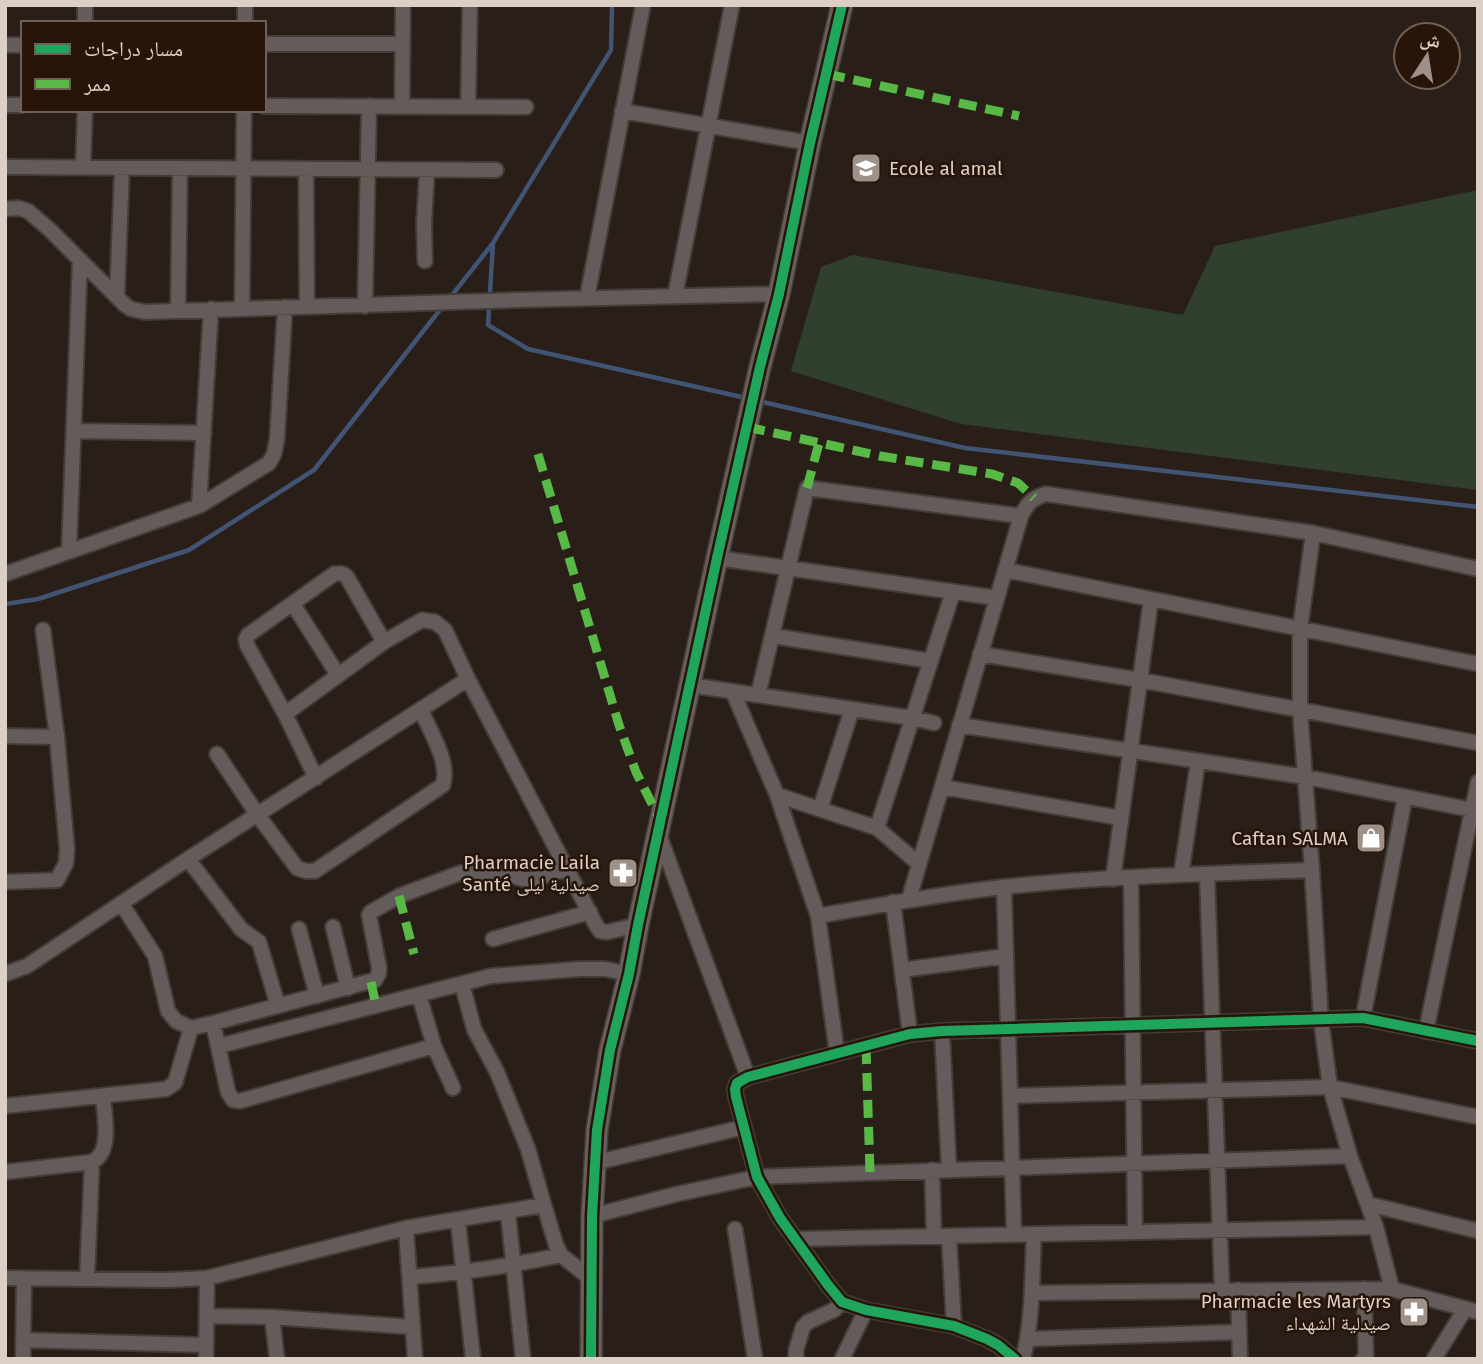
<svg xmlns="http://www.w3.org/2000/svg" width="1483" height="1364" font-family="'Fira Sans','Noto Naskh Arabic',sans-serif">
  <rect width="100%" height="100%" fill="#291f18"/>
  <path fill="#31402e" d="M1478,190V490L961,424L791,371L821,267L853,255L1183,315L1215,246Z"/>
  <g fill="none" stroke-linecap="round" stroke-linejoin="round">
    <path stroke="#415474" stroke-width="4.5" d="M493,243L488,325L528,349L746,398
      M449,299L493,243L611,50L612,5
      M758,401L965,448L1478,507
      M5,604L38,599L189,550L314,470L443,306"/>
    <g stroke="#443c36" stroke-width="18">
      <path id="street" d="M85,5V23
        M245,23V5
        M264,44H402
        M5,45H23
        M5,105H23
        M264,106L526,107
        M402,106L403,5
        M468,107L470,5
        M622,111L810,143
        M5,167L496,170
        M83,167L85,110
        M306,169L307,307
        M5,209L18,208L28,211L50,230L125,305L131,309L145,312L515,300L779,294
        M425,261L424,223L427,170
        M675,296L732,5
        M117,297L122,168
        M587,298L643,5
        M365,306L369,106
        M242,309L244,110
        M178,310L180,168
        M74,431L204,433
        M199,506L211,309
        M1313,533L1300,629V710L1312,870L1321,1020L1330,1087L1350,1156L1376,1227L1392,1289L1478,1312
        M69,550L80,260
        M717,558L997,598
        M1005,570L1478,664
        M5,574L199,506L269,463L274,454L277,439L285,307
        M293,604L338,675
        M773,636L931,661
        M980,654L1140,680L1478,743
        M690,685L912,718L934,723
        M733,692L777,795L818,916L837,1053
        M758,695L807,488L1021,516
        M285,714L384,642L422,620L435,622L445,630L468,679L596,925L600,931L607,932L638,925
        M959,725L1306,777L1478,811
        M5,736L57,737
        M217,754L257,814L297,868L306,871H315L443,785C450,761 430,732 421,710
        M316,778L285,714L247,645L246,639L248,635L334,574C340,573 343,573 347,577L384,642
        M942,787L1121,818
        M777,795L877,828L919,864
        M820,809L852,709
        M877,828L953,592
        M658,832L748,1077
        M188,859L241,929L259,942L278,1006
        M1207,874L1222,1291
        M1181,875L1198,761
        M1131,878L1135,1232
        M1113,879L1151,599
        M5,882L57,880L66,863L67,849L57,737L43,630
        M1004,887L1014,1234
        M909,899L1021,516C1027,504 1032,498 1046,494L1313,533L1478,569
        M893,902L910,1034
        M121,903L155,956L168,1011L176,1021L191,1028L213,1023L375,980L379,973V967L369,915L371,912L399,896L460,873H503L523,879H534L568,868
        M818,916C879,905 941,894 1003,887C1105,876 1209,874 1312,870
        M333,927L348,988
        M299,929L317,996
        M493,939L590,912
        M902,970L1006,956
        M5,974L27,966L188,859L468,679
        M462,984L474,1029L497,1072L528,1149L544,1205
        M419,995L434,1046L453,1088
        M1363,1018L1405,797
        M213,1023L228,1092L233,1100L240,1101L434,1046
        M942,1031L949,1170
        M1426,1031L1478,782
        M219,1046L491,976L580,969H605L629,974
        M1010,1096L1330,1087L1478,1117
        M5,1106L166,1089L175,1083L191,1028
        M594,1163L744,1127
        M932,1170L934,1236
        M5,1172L92,1162C113,1152 104,1115 103,1096
        M1368,1204L1478,1231
        M508,1212L523,1359
        M592,1216L677,1194L757,1177L1350,1156
        M458,1221L473,1359
        M406,1228L415,1359
        M735,1229L755,1359
        M949,1236L954,1326
        M796,1239L1376,1227
        M410,1277C461,1273 511,1266 561,1255
        M5,1278L167,1280L207,1278L406,1228L544,1205L556,1245L561,1255L592,1280
        M87,1278L92,1162
        M1238,1290L1240,1359
        M1032,1293L1392,1289
        M207,1316L272,1317L413,1327
        M272,1317L277,1359
        M1028,1339L1239,1332
        M23,1340L206,1345
        M23,1359L24,1278
        M206,1359L207,1278
        M796,1359V1350L803,1327L808,1322L834,1310L842,1302
        M842,1359L866,1310
        M1015,1359L998,1345L987,1339L954,1326L866,1310L842,1302L828,1285L780,1218L757,1177L736,1097L735,1089L737,1083L748,1077L910,1034L942,1031L1363,1018L1478,1041
        M1023,1359C1033,1318 1032,1276 1034,1234
        M1363,1359L1366,1356L1364,1289
        M1434,1359L1465,1309"/>
    </g>
    <g stroke="#443c36" stroke-width="24">
      <path id="secondary" d="M591,1359L592,1216L597,1130L610,1050L629,974L638,925L717,558L760,367L779,294L810,143L842,5"/>
    </g>
    <use href="#street" stroke="#645c5a" stroke-width="14"/>
    <use href="#secondary" stroke="#685f5c" stroke-width="21"/>
    <path stroke="#58b947" stroke-width="9" stroke-dasharray="18 9" stroke-linecap="butt" d="M827,74L1019,116
      M747,427L880,456L992,474L1018,483L1034,498
      M538,454L619,725L636,772L659,818
      M807,488L819,443
      M399,896L414,954
      M371,982L376,1006
      M866,1046L870,1173"/>
    <g stroke="#261508" stroke-width="15">
      <path id="cycleway" d="M591,1359L592,1216L597,1130L610,1050L629,974L638,925L717,558L760,367L779,294L810,143L842,5
        M1015,1359L998,1345L987,1339L954,1326L866,1310L842,1302L828,1285L780,1218L757,1177L736,1097L735,1089L737,1083L748,1077L910,1034L942,1031L1363,1018L1478,1041"/>
    </g>
    <use href="#cycleway" stroke="#20a55d" stroke-width="10"/>
  </g>
  <defs>
    <g id="university-square" transform="scale(1.575)"><rect x="-9" y="-9" width="18" height="18" rx="4" fill="#9d9189" stroke="#261508"/><path d="M0-5L7-2L0 1L-7-2ZM-4 1L0 2.5L4 1V4Q0 6-4 4Z" fill="#fff"/></g>
    <g id="shop-square" transform="scale(1.575)"><rect x="-9" y="-9" width="18" height="18" rx="4" fill="#9d9189" stroke="#261508"/><path d="M-5-2.5h2.3a2.7 3.5 0 0 1 5.4 0H5L5.5 6h-11ZM-1.5-2.5h3a1.5 2.3 0 0 0-3 0Z" fill="#fff"/></g>
    <g id="pharmacy-square" transform="scale(1.575)"><rect x="-9" y="-9" width="18" height="18" rx="4" fill="#9d9189" stroke="#261508"/><path d="M-2-6h4v4h4v4h-4v4h-4v-4h-4v-4h4Z" fill="#fff"/></g>
  </defs>
  <g fill-rule="evenodd">
    <use href="#university-square" x="866" y="168"/>
    <use href="#shop-square" x="1371" y="838"/>
    <use href="#pharmacy-square" x="623" y="873"/>
    <use href="#pharmacy-square" x="1414" y="1312"/>
  </g>
  <g text-anchor="middle" dominant-baseline="central" stroke-width="5" stroke-linejoin="round" paint-order="stroke">
    <g font-size="19" fill="#dccfc6" stroke="#261508" text-anchor="end">
      <text x="889" y="168" text-anchor="start">Ecole al amal</text>
      <text x="1348" y="838">Caftan SALMA</text>
      <text x="600" y="862">Pharmacie Laila<tspan x="600" dy="22">Santé صيدلية ليلى</tspan></text>
      <text x="1391" y="1301">Pharmacie les Martyrs<tspan x="1391" dy="22">صيدلية الشهداء</tspan></text>
    </g>
  </g>
  <rect width="1483" height="1364" fill="none" stroke="#dccfc6" stroke-width="14"/>
  <rect x="21" y="21" width="245" height="91" fill="#261508" stroke="#6f5f54" stroke-width="2"/>
  <rect x="35" y="44" width="35" height="10" fill="#20a55d" stroke="#6f5f54" stroke-width="2"/>
  <text x="84" y="56" font-size="21" fill="#dccfc6">مسار دراجات</text>
  <rect x="35" y="79" width="35" height="10" fill="#58b947" stroke="#6f5f54" stroke-width="2"/>
  <text x="84" y="91" font-size="21" fill="#dccfc6">ممر</text>
  <g transform="translate(1427 56) rotate(12)"><circle r="33" fill="#261508" stroke="#6f5f54" stroke-width="2"/>
  <path d="M0-5L12 26L0 18L-12 26Z" fill="#9d9189"/>
  <text y="-10" font-size="19" font-weight="bold" text-anchor="middle" fill="#dccfc6">ش</text>
  </g>
</svg>
